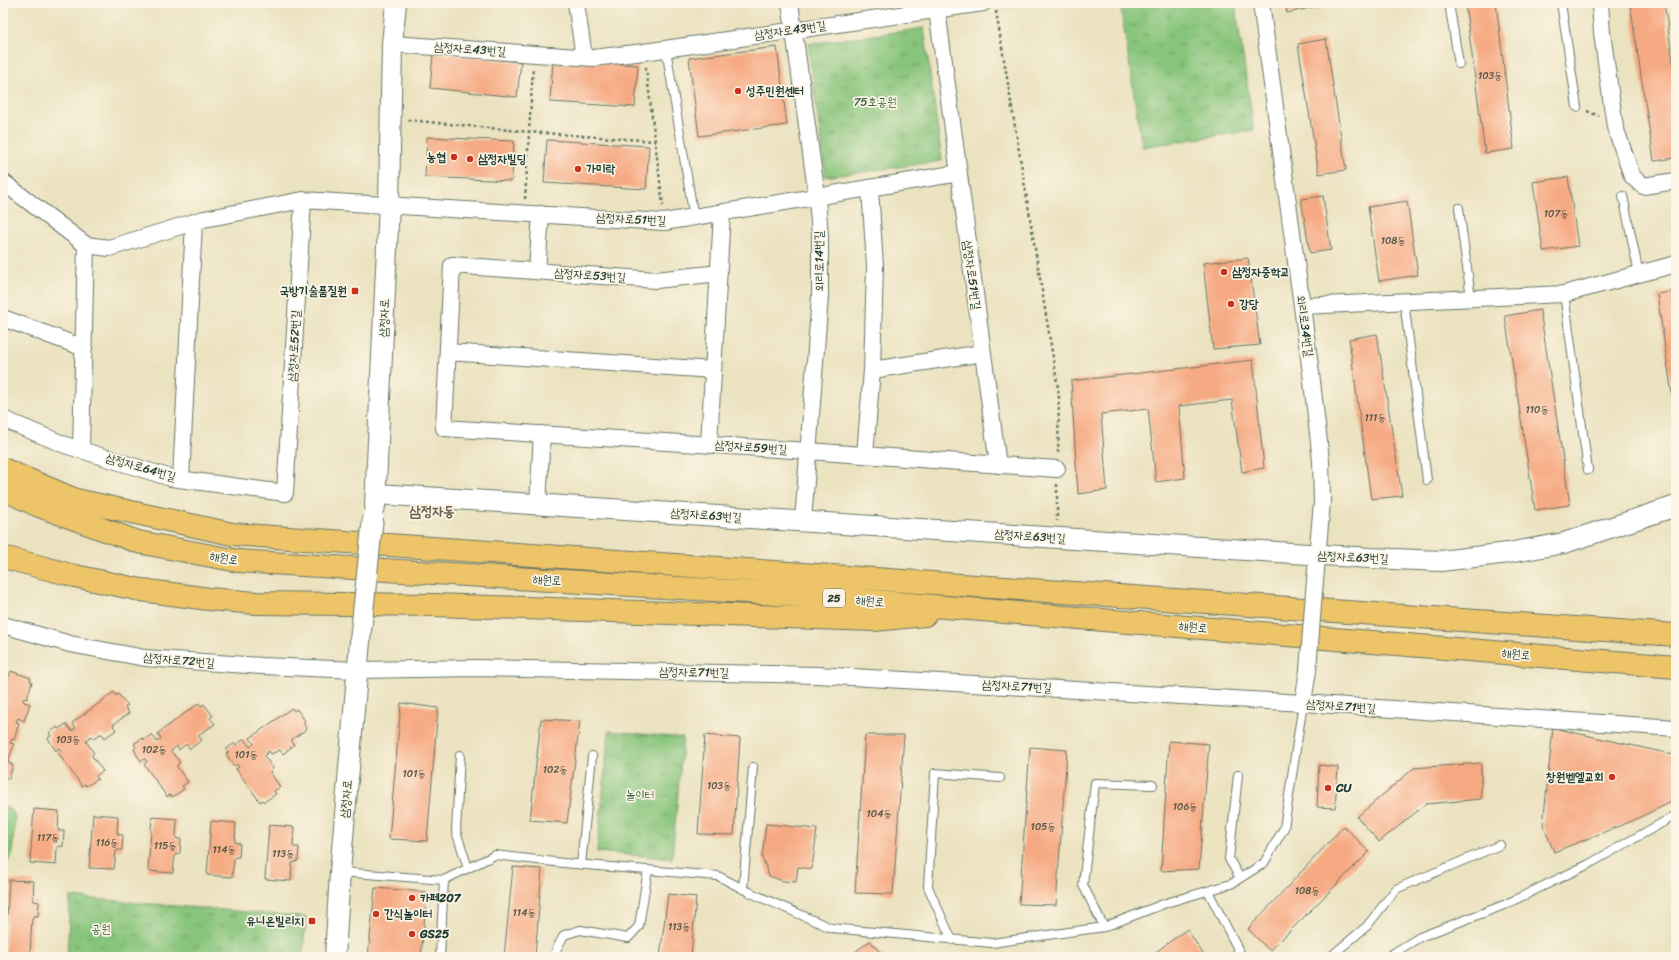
<svg xmlns="http://www.w3.org/2000/svg" width="1679" height="960" font-family="Sriracha,'Poor Story',sans-serif">
  <defs>
    <pattern id="grass-tufts" width="24" height="20" patternUnits="userSpaceOnUse"><rect width="24" height="20" fill="#88c57b"/><path d="M3 7l-1-3M5 7V3M7 7l1-3M15 17l-1-3M17 17v-4M19 17l1-3" fill="none" stroke="#6fa166"/></pattern>
  </defs>
  <rect width="100%" height="100%" fill="#fcf5e5"/>
  <filter id="ink" filterUnits="userSpaceOnUse"><feTurbulence type="fractalNoise" baseFrequency=".025" numOctaves="2"/><feDisplacementMap in="SourceGraphic" scale="8" xChannelSelector="R" yChannelSelector="G"/><feConvolveMatrix kernelMatrix="1 2 1 2 8 2 1 2 1" color-interpolation-filters="sRGB"/></filter>
  <filter id="wash" filterUnits="userSpaceOnUse"><feTurbulence type="fractalNoise" baseFrequency=".012" numOctaves="4" result="noise"/><feDisplacementMap in="SourceGraphic" scale="16" xChannelSelector="R" yChannelSelector="G"/><feGaussianBlur stdDeviation="0.9" result="paint"/><feColorMatrix in="noise" values="0 0 0 0 0 0 0 0 0 0 0 0 0 0 0 0 0 1.4 0 .05"/><feComposite in="paint" operator="in"/></filter>
  <g filter="url(#wash)">
    <rect width="100%" height="100%" fill="#ebe2c0"/>
    <path fill="url(#grass-tufts)" stroke="#548158" d="M1120,3H1235L1254,130L1142,147Z
      M924,28L942,161L826,177L808,44Z
      M609,731L683,738L672,859L597,852Z
      M3,806C10,809 14,811 15,819L12,855C11,859 8,863 3,863Z
      M70,897L306,917L303,957H67Z"/>
    <g id="blocks">
      <path fill="#f6aa83" d="M1285,3H1328V4L1287,13Z
        M1465,3H1496L1514,149L1485,153Z
        M1630,3H1664L1676,80V158L1654,161Z
        M1326,39L1346,170L1319,174L1298,44Z
        M777,47L787,125L699,136L689,58Z
        M433,53L521,62L517,97L430,88Z
        M553,60L638,65L635,107L550,102Z
        M427,137L514,141L512,181L425,177Z
        M547,140L649,146L646,189L544,183Z
        M1568,177L1578,246L1543,251L1533,182Z
        M1323,196L1331,250L1310,253L1301,199Z
        M1407,201L1418,275L1379,281L1368,207Z
        M1248,258L1260,345L1213,349L1203,263Z
        M1676,291V414L1675,415L1657,294Z
        M1540,310L1570,505L1535,510L1505,316Z
        M1377,334L1402,496L1371,499L1349,339Z
        M1253,360L1264,468L1242,472L1232,400L1179,406L1185,478L1156,482L1148,409L1101,414L1107,490L1078,494L1071,381Z
        M11,671L31,678L30,681L32,682L27,699L24,698L23,700L24,702L30,704L24,721L18,718L16,722L19,723L14,740L12,739L10,743L14,744L8,762L9,763L13,765L9,779L5,777L3,781V692Z
        M114,692L116,696L118,694L128,705L125,707L129,713L114,724L113,726L116,730L105,738L102,734H100L94,739L91,736L86,741L94,753L92,755V756L103,771L96,776L98,779L93,782L86,786L85,784L82,786L58,753L61,751L59,748L56,751L52,745L48,738L51,736L49,733L57,727L58,729L66,724L72,731L76,728L72,723Z
        M199,703L201,706L204,704L213,716L210,718L215,724L200,734L199,736L202,740L190,749L187,745H185L179,750L177,746L171,751L180,763L177,765V767L188,782L182,786L184,789L172,797L170,795L167,797L144,764L147,762L145,759L141,761L137,755L134,749L136,747L134,744L142,738L144,740L152,734L157,742L161,739L158,733Z
        M401,703L438,708L427,841L389,839Z
        M292,708L294,711L297,709L305,721L303,723L307,729L292,739V741L294,745L283,754L280,750L271,754L269,751L264,756L273,768L270,772L280,787L274,791L276,794L264,802L263,800L260,802L236,769L239,767L237,764L234,766L230,760L226,753L229,752L226,749L235,743L236,745L244,739L250,747L254,744L250,738Z
        M541,719L580,721L567,823L530,820Z
        M1553,728L1676,755V800L1632,821L1554,852L1543,825Z
        M705,735L740,738L734,835L698,834Z
        M865,735H904L893,894L855,893Z
        M1169,741L1209,744L1199,869L1161,871Z
        M1030,747L1067,750L1056,905L1019,904Z
        M1481,763V799L1426,804L1379,842L1357,817L1414,768Z
        M1319,765L1338,767L1335,808L1317,807Z
        M34,809L59,811L58,829L59,831H64L63,846L57,847L56,865L30,863Z
        M93,814L118,816L117,833H119L118,835H123L122,850H117L116,851L114,869L89,868Z
        M152,817L177,819L176,836L177,839H181L180,853L175,855L173,873L148,871Z
        M211,821L236,823L235,841L236,843H240L239,857H235L234,859L232,877L207,875Z
        M766,824L817,829L812,869L798,867L796,882L783,881L769,876L762,857Z
        M269,825L294,827L293,845L294,847H299L298,861L292,863L291,881L265,879Z
        M1344,826L1369,852L1270,951L1248,929Z
        M513,867L542,869L535,957H504Z
        M9,880L34,881L33,899L34,901L39,902L38,916H34L32,918L30,954L37,957H5Z
        M375,888L427,892L421,957H368Z
        M668,894L696,897L691,957H660Z
        M1187,929L1205,957H1149Z
        M870,941L884,957H848Z
        M1018,953L1022,957H1013Z"/>
    </g>
  </g>
  <g filter="url(#ink)">
    <use href="#blocks" fill-opacity="0" stroke="#667765" stroke-width="1"/>
    <g fill="none" stroke-linecap="round" stroke-linejoin="round">
      <g stroke="#667765" stroke-width="10">
        <path id="service" d="M1449,3L1459,64
          M1561,3L1577,107
          M666,49L694,218
          M1623,196L1639,274
          M1459,208L1471,298
          M1564,294L1588,470
          M1404,301L1427,480
          M460,755L456,831L468,868
          M1238,775L1229,859L1240,878
          M581,865L592,756
          M341,872L444,880L495,855L563,863L718,876L749,892L831,928L992,943L1104,927L1166,903L1231,884L1264,863L1284,828L1303,703
          M743,889L753,767
          M1208,891L1242,957
          M1104,927L1083,885L1095,783L1153,785
          M952,940L928,887L935,773L1000,778
          M440,957L444,880
          M555,957L556,950L564,935L580,930L628,938L639,926L648,870
          M1330,957L1367,926L1396,889L1500,845
          M1387,957L1420,937L1504,905L1589,864L1676,815"/>
      </g>
      <g stroke="#667765" stroke-width="18">
        <path id="minor" d="M576,3L584,57
          M790,3L817,197L820,236V296L803,521
          M1261,3L1311,373L1321,460L1322,502L1314,592
          M1600,3L1602,33L1615,127L1632,176L1643,186L1676,181
          M937,10L998,465
          M392,44L593,58L644,52L983,3
          M3,182L86,245L109,248L204,219L303,200L664,222L959,173
          M537,271L541,214
          M719,273L656,280L452,265L444,428L808,451L1057,469
          M1302,306L1564,294L1676,264
          M3,318L84,348
          M448,352L713,370
          M872,370L983,353
          M3,419L65,445L171,478L285,493L303,200
          M709,444L722,213
          M81,450L86,245
          M865,455L872,370L875,266L870,188
          M181,479L194,222
          M538,504L542,434
          M3,625L70,644L145,658L262,666L358,670L477,668L817,675L1303,703L1676,728
          M1303,703L1308,670"/>
      </g>
      <g stroke="#667765" stroke-width="22">
        <path id="tertiary" d="M377,494L1370,558L1441,561L1508,553L1564,543L1676,506
          M375,506L389,204L392,44L396,3
          M335,957L340,872L360,641"/>
      </g>
      <g stroke="#667765" stroke-width="24">
        <path id="trunk" d="M3,469L76,500L232,534L1676,635
          M3,489L39,506L138,542L238,561L811,596L1676,667
          M3,557L75,576L141,590L209,599L256,603L434,605L874,620L925,615"/>
      </g>
      <path stroke="#667765" stroke-width="2.5" stroke-dasharray="3 3" stroke-linecap="butt" d="M996,11L1059,394L1058,455
        M646,67L663,206
        M1587,111L1599,116
        M408,120L530,132L655,141
        M525,199L533,68
        M1057,484V521"/>
      <use href="#service" stroke="#fff" stroke-width="8"/>
      <use href="#minor" stroke="#fff" stroke-width="16"/>
      <use href="#tertiary" stroke="#fff" stroke-width="20"/>
      <use href="#trunk" stroke="#eec469" stroke-width="22"/>
      <g stroke="#667765" stroke-width="18" stroke-linecap="butt">
        <path id="minor-bridge" d="M1308,670L1314,592"/>
      </g>
      <g stroke="#667765" stroke-width="22" stroke-linecap="butt">
        <path id="tertiary-bridge" d="M360,641L373,517"/>
      </g>
      <use href="#minor-bridge" stroke="#fff" stroke-width="16"/>
      <use href="#tertiary-bridge" stroke="#fff" stroke-width="20"/>
    </g>
  </g>
  <g fill="#c8321e" stroke="#fcf5e5" stroke-width="1.5">
    <circle cx="738" cy="91" r="4"/>
    <circle cx="454" cy="157" r="4"/>
    <circle cx="470" cy="159" r="4"/>
    <circle cx="578" cy="169" r="4"/>
    <circle cx="1224" cy="272" r="4"/>
    <rect x="351" y="287" width="8" height="8" rx="2"/>
    <circle cx="1231" cy="304" r="4"/>
    <circle cx="1612" cy="777" r="4"/>
    <circle cx="1328" cy="788" r="4"/>
    <circle cx="412" cy="898" r="4"/>
    <circle cx="376" cy="914" r="4"/>
    <rect x="308" y="917" width="8" height="8" rx="2"/>
    <circle cx="412" cy="934" r="4"/>
  </g>
  <g text-anchor="middle" dominant-baseline="central" stroke-width="3.5" stroke-linejoin="round" paint-order="stroke">
    <g font-size="10" fill="#555848">
      <text x="1490" y="76">103동</text>
      <text x="1556" y="214">107동</text>
      <text x="1393" y="241">108동</text>
      <text x="1537" y="410">110동</text>
      <text x="1375" y="418">111동</text>
      <text x="68" y="740">103동</text>
      <text x="154" y="750">102동</text>
      <text x="246" y="755">101동</text>
      <text x="555" y="770">102동</text>
      <text x="414" y="774">101동</text>
      <text x="719" y="786">103동</text>
      <text x="1185" y="807">106동</text>
      <text x="879" y="814">104동</text>
      <text x="1043" y="827">105동</text>
      <text x="48" y="838">117동</text>
      <text x="107" y="843">116동</text>
      <text x="165" y="846">115동</text>
      <text x="224" y="850">114동</text>
      <text x="283" y="854">113동</text>
      <text x="1307" y="891">108동</text>
      <text x="524" y="913">114동</text>
      <text x="679" y="927">113동</text>
    </g>
    <rect fill="#fcf5e5" stroke="#617469" stroke-width="1" x="823" y="589" width="22" height="18" rx="3"/>
    <g font-size="11" font-weight="bold" fill="#1f3d34">
      <text x="834" y="598">25</text>
    </g>
    <g font-size="12" fill="#1f3d34" stroke="#fcf5e5">
      <text transform="translate(790 30) rotate(-8)">삼정자로43번길</text>
      <text transform="translate(470 49) rotate(4)">삼정자로43번길</text>
      <text transform="translate(631 219) rotate(3)">삼정자로51번길</text>
      <text transform="translate(819 261) rotate(-91)">외리로14번길</text>
      <text transform="translate(590 275) rotate(4)">삼정자로53번길</text>
      <text transform="translate(972 275) rotate(82)">삼정자로51번길</text>
      <text transform="translate(384 318) rotate(-88)">삼정자로</text>
      <text transform="translate(1305 326) rotate(82)">외리로34번길</text>
      <text transform="translate(294 346) rotate(-87)">삼정자로52번길</text>
      <text transform="translate(751 447) rotate(4)">삼정자로59번길</text>
      <text transform="translate(141 467) rotate(16)">삼정자로64번길</text>
      <text transform="translate(706 515) rotate(4)">삼정자로63번길</text>
      <text transform="translate(1030 536) rotate(4)">삼정자로63번길</text>
      <text transform="translate(1353 557) rotate(3)">삼정자로63번길</text>
      <text transform="translate(224 558) rotate(10)">해원로</text>
      <text transform="translate(547 580) rotate(3)">해원로</text>
      <text transform="translate(870 601) rotate(5)">해원로</text>
      <text transform="translate(1193 627) rotate(5)">해원로</text>
      <text transform="translate(1516 654) rotate(5)">해원로</text>
      <text transform="translate(179 660) rotate(5)">삼정자로72번길</text>
      <text transform="translate(694 672) rotate(1)">삼정자로71번길</text>
      <text transform="translate(1017 686) rotate(3)">삼정자로71번길</text>
      <text transform="translate(1341 706) rotate(4)">삼정자로71번길</text>
      <text transform="translate(346 799) rotate(-85)">삼정자로</text>
    </g>
    <g font-size="12" font-weight="bold" fill="#1f3d34" stroke="#fcf5e5" text-anchor="start">
      <text x="746" y="91">성주민원센터</text>
      <text x="446" y="157" text-anchor="end">농협</text>
      <text x="478" y="159">삼정자빌딩</text>
      <text x="586" y="169">가미락</text>
      <text x="1232" y="272">삼정자중학교</text>
      <text x="347" y="291" text-anchor="end">국방기술품질원</text>
      <text x="1239" y="304">강당</text>
      <text x="1604" y="777" text-anchor="end">창원벧엘교회</text>
      <text x="1336" y="788">CU</text>
      <text x="420" y="898">카페207</text>
      <text x="384" y="914">간식놀이터</text>
      <text x="304" y="921" text-anchor="end">유니온빌리지</text>
      <text x="420" y="934">GS25</text>
    </g>
    <g font-size="12" fill="#395f46" stroke="#fcf5e5">
      <text x="875" y="102">75호공원</text>
      <text x="640" y="795">놀이터</text>
      <text x="101" y="929">공원</text>
    </g>
    <g font-size="14" font-weight="bold" fill="#6a6350" stroke="#fcf5e5">
      <text x="432" y="511">삼정자동</text>
    </g>
  </g>
  <rect width="1679" height="960" fill="none" stroke="#fcf5e5" stroke-width="16"/>
</svg>
